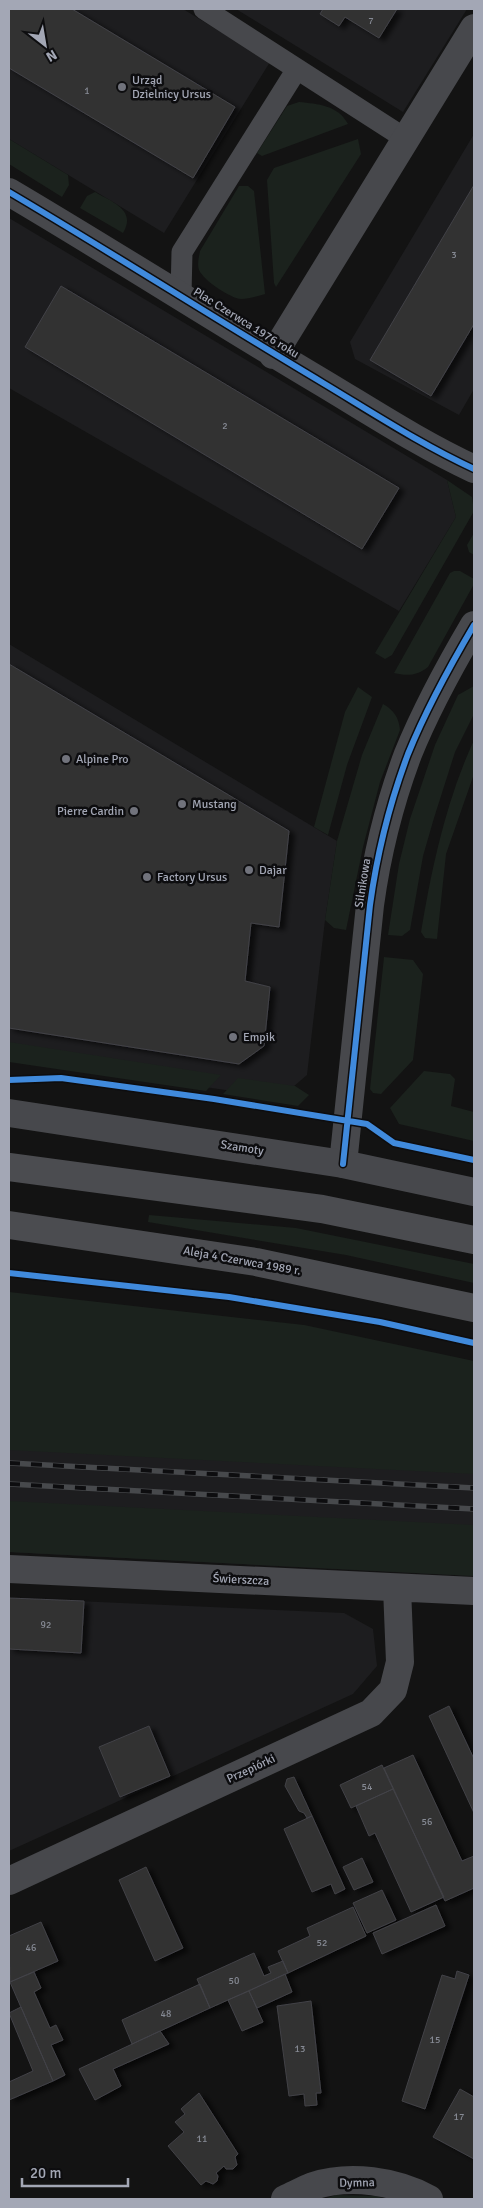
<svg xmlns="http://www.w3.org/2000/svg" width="483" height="2208" font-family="Signika,sans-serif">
  <defs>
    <filter id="shadow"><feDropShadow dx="5.5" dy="3" stdDeviation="2.5" flood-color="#0009"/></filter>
  </defs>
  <rect width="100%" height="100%" fill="#131313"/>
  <path fill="#1d1d1f" d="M9,9H183L270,62L164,233L9,139Z
    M236,9H467L403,112Z
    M474,134V389L459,415L355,359L350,342Z
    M9,218L447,480L456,517L399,611L9,388Z
    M9,644L337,841L325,920L307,1075L280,1098L103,1072L9,1053Z
    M9,1347L474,1371V1576L9,1552Z
    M9,1598L344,1613L373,1629L377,1666L353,1694L9,1851Z"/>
  <path fill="#1b221d" d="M299,102C318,104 338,105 348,124L262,156L257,153L287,106Z
    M9,139L68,175L69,185L62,197L9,164Z
    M358,139L361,154L276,287L274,283L267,180L274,168Z
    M239,186H248L254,191L265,294C258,296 248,299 241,299C230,298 204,281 199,270C197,264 199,257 200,251Z
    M95,192C112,202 137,210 123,233L80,208L87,196Z
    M447,480L472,497L474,511L392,655L385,659L375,653L456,517Z
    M474,533V555L469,552L467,545Z
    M454,571H460L474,579V584L428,667C417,676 407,676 394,673L450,573Z
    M474,686V714L455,752L434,818L423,856L410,930L402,936L388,935L399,864L410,819L435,745L458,695Z
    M358,687L372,697L347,765L328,835L314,827L345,712Z
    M383,704C394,710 399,718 400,730L380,782L363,847L346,930L334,928L325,920L337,841L362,755Z
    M474,740V774L446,854L437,939L425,938L421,932C432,866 446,801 474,740Z
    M384,957L413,960L423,974L413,1060L381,1094L373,1093L370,1089Z
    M9,1042L221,1075L206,1091L9,1062Z
    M424,1071L450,1074L455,1079L451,1106L474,1112V1141L399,1124L390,1108Z
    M238,1078L295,1086L309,1095L298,1106L223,1094Z
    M149,1215L296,1228L474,1264V1283L346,1255L148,1222Z
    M9,1292L304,1325L474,1361V1474L9,1450Z
    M9,1501L474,1525V1576L9,1552Z
    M336,2195L376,2196L386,2199H324Z"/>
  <path fill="#313132" stroke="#424247" filter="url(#shadow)" d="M9,9H72L235,107L193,178L9,68Z
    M323,9H397L379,38L345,17L339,26L320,14Z
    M474,185V324L431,396L370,360Z
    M61,286L399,488L362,549L25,347Z
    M9,664L289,831L279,927L251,923L245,981L270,987L264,1046L239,1064L9,1028Z
    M9,1598L84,1601L81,1653L9,1649Z
    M449,1706L474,1759V1813L429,1716Z
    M149,1726L170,1776L120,1797L99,1747Z
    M413,1755L462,1861L474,1856V1888L445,1901L384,1768Z
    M382,1765L393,1789L351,1808L340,1785Z
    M294,1777L312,1816L307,1818L304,1813L299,1811L285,1786L287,1779Z
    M393,1789L444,1897L411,1912L375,1833L369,1836L356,1806Z
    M312,1816L345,1889L335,1894L331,1884L312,1892L284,1829Z
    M362,1858L373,1882L354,1890L343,1867Z
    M146,1867L183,1948L155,1961L119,1880Z
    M382,1890L396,1920L367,1933L353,1903Z
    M436,1905L445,1926L382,1954L373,1933Z
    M353,1907L366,1936L288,1973L278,1951L310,1936L307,1928Z
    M41,1922L58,1961L10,1982L9,1936Z
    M254,1953L264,1976L271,1973L268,1967L283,1961L288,1973L210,2008L197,1979Z
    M457,1971L469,1975L425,2109L402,2101L442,1975L455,1979Z
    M34,1972L41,1988L34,1992L50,2028L56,2025L63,2040L51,2045L65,2075L53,2081L10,1982Z
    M285,1974L292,1992L257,2008L249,1991Z
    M200,1984L210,2008L132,2044L122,2020Z
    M249,1991L263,2022L242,2031L228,2000Z
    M311,2001L321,2093H316L317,2105L305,2106L304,2094L289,2096L277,2006Z
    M21,2007L53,2081L9,2100V2082L33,2071L9,2013Z
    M160,2031L169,2044L113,2069L121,2086L95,2100L79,2069Z
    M460,2089L474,2097V2159L433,2137Z
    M199,2093L238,2154L235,2157L237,2165L233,2169H226L224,2166L216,2173L218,2176L217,2181L213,2184L206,2181L201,2185L168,2146L184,2132L175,2122L185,2114L181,2109Z"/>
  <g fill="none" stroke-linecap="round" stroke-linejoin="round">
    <path stroke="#47484c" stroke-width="21" d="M204,9L406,139
      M181,295L182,252L297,69"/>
    <path stroke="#47484c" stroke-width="28" d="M9,192C114,254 217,320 323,383C373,413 422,445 474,469
      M273,355L474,28
      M343,1164L370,905C377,854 390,802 408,754C425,712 451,664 474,625
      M9,1569L474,1591
      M9,1881L371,1713L393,1690L400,1662L397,1588
      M285,2199C294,2195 303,2190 313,2186C350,2174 396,2181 429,2199"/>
    <path stroke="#47484c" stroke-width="28" d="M9,1113L343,1164L474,1192"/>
    <path stroke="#4b4c50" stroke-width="28" d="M9,1167L322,1209L474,1240
      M9,1225L256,1262L474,1308"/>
    <g stroke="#47494c" stroke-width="5.5">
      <path id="rail" d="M9,1463L474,1488
        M9,1484L474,1509"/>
    </g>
    <use href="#rail" stroke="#0d0d0f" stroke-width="4" stroke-dasharray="11" stroke-linecap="butt"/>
    <g stroke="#0d0d0f" stroke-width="9">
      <path id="cycleway" d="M9,192C114,254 217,320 323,383C373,413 422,445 474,469
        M9,1080L61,1078L214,1099L367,1124L394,1143L474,1160
        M343,1164L370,905C377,854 390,802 408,754C425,712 451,664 474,625
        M9,1273L229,1297L380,1322L474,1343"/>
    </g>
    <use href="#cycleway" stroke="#408adc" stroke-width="6"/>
  </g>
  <g fill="#71737c" stroke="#0d0d0f" stroke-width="2">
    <circle cx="122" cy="87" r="5"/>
    <circle cx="66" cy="759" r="5"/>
    <circle cx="182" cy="804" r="5"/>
    <circle cx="134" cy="811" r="5"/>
    <circle cx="249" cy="870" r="5"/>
    <circle cx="147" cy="877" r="5"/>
    <circle cx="233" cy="1037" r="5"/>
  </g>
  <g text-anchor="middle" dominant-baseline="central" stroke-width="5" stroke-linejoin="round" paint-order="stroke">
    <g font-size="10" fill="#868a94">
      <text x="371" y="21">7</text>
      <text x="87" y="91">1</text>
      <text x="454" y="255">3</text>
      <text x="225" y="426">2</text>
      <text x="46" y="1625">92</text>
      <text x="367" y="1787">54</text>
      <text x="427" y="1822">56</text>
      <text x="322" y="1943">52</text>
      <text x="31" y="1948">46</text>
      <text x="234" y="1981">50</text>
      <text x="166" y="2014">48</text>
      <text x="435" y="2040">15</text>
      <text x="300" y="2049">13</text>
      <text x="459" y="2117">17</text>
      <text x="202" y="2139">11</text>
    </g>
    <g font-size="12" fill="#a3a7b5" stroke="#0d0d0f" text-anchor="start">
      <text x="132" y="80">Urząd<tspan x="132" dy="14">Dzielnicy Ursus</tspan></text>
      <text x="76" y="759">Alpine Pro</text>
      <text x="192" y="804">Mustang</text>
      <text x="124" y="811" text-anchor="end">Pierre Cardin</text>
      <text x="259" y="870">Dajar</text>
      <text x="157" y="877">Factory Ursus</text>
      <text x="243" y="1037">Empik</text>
    </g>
    <g font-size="12" fill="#a3a7b5" stroke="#0d0d0f">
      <text transform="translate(246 323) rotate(32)">Plac Czerwca 1976 roku</text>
      <text transform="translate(363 883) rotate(-81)">Silnikowa</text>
      <text transform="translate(242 1148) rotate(9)">Szamoty</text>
      <text transform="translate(242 1261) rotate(10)">Aleja 4 Czerwca 1989 r.</text>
      <text transform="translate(241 1580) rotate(3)">Świerszcza</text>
      <text transform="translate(251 1769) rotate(-25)">Przepiórki</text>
      <text transform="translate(357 2183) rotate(-1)">Dymna</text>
    </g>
  </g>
  <rect width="483" height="2208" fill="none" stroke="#a3a7b5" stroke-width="20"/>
  <g transform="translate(45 45) rotate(149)" stroke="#0d0d0f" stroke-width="4" paint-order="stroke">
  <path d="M0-4L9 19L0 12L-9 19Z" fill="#a3a7b5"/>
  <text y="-8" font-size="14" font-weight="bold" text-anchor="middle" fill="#a3a7b5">N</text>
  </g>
  <path d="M22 2178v8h106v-8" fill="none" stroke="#a3a7b5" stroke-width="2.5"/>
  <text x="30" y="2178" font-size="15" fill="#a3a7b5" stroke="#0d0d0f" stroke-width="4" paint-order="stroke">20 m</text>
</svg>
